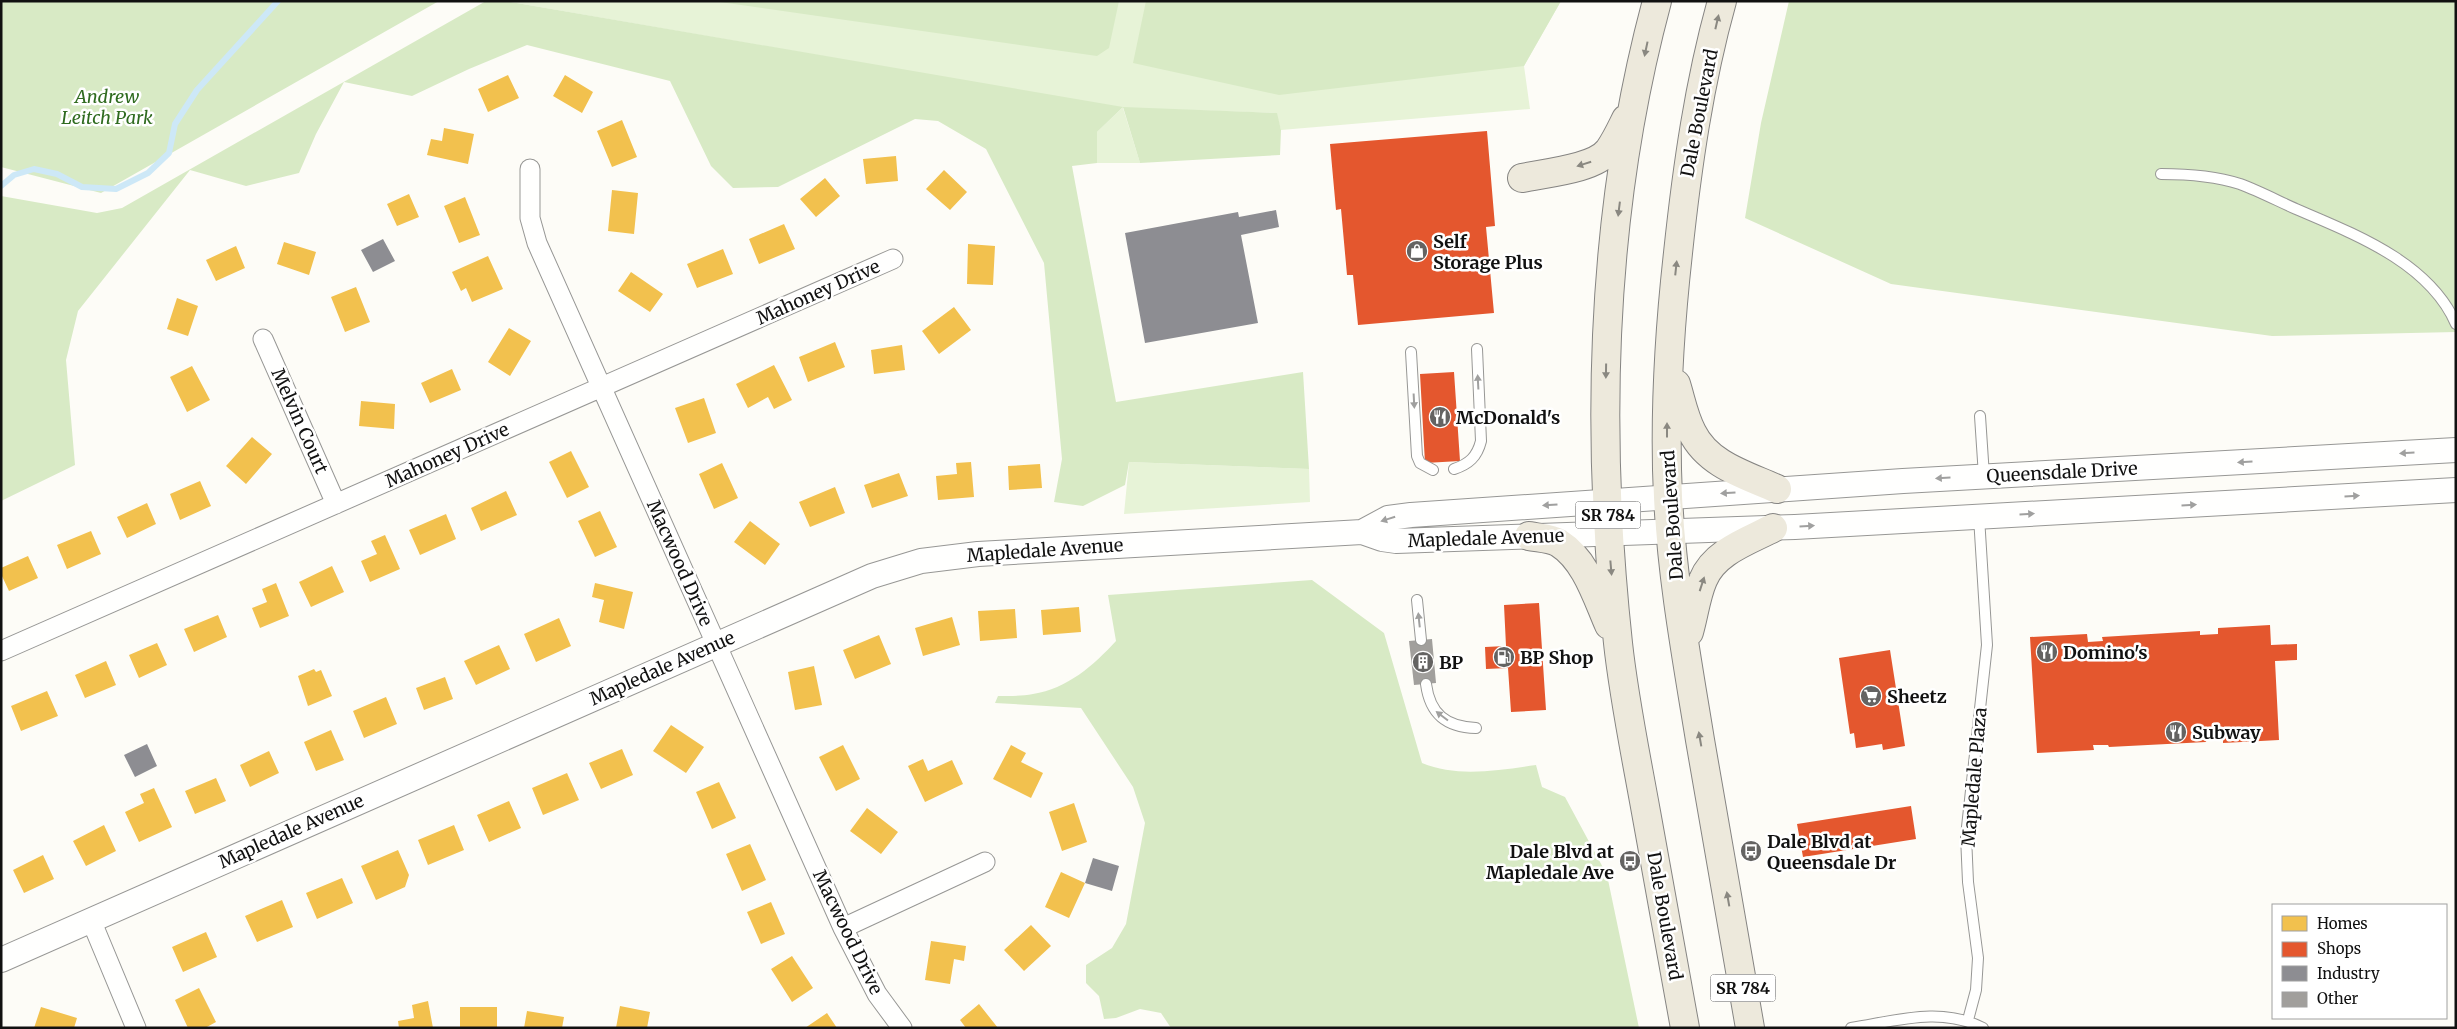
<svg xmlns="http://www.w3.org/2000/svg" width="2457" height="1029" font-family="Merriweather,serif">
  <rect width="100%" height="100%" fill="#fdfcf7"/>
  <path fill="#e7f3d7" d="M505,1H1561L1524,66L1530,109L1281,130L1276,113L1123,108L1140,163H1097V132L1122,108Z
    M1129,462L1309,469L1310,502L1124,514Z"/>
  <path fill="#d8eac5" d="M1,1H439L101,193L1,167Z
    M486,1H505L1123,107L1277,113L1281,130L1280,155L1140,163L1123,107L1097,132V163L1072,166L1116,402L1303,372L1309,469L1129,462L1125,485L1083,506L1054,502L1062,459L1044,263L986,149L938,121L915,119L778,187L733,188L711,166L670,81L527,45L469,69L412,96L344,82L316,134L299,173L246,186L190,170L78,311L66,360L75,465L1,501V196L97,213L122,208Z
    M713,1H1119L1109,48L1097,56Z
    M1146,1H1561L1524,66L1279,95L1133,63Z
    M1789,1H2456V332L2272,336L1891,284L1745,218L1761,123Z
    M1312,580L1384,633L1422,763C1458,778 1499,770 1536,765L1542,787L1565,797L1607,875L1639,1028H1171L1161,1013L1140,1009L1116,1018L1104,1019L1099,996L1086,983V965L1112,948L1126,924L1145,823L1133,787L1081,708L995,703L998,696C1009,696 1022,696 1033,694C1067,689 1094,665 1116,641L1108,595Z"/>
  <path fill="#f2c14e" d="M508,75L519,98L488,112L478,89Z
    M565,75L593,92L582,113L553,96Z
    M622,120L637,157L612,167L597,131Z
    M444,128L474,134L468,164L427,155L431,139L442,141Z
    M896,156L898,181L866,184L863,159Z
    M944,170L967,192L950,210L926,189Z
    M825,178L840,196L816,217L800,199Z
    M612,190L638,193L634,234L608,231Z
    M409,194L419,217L397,226L387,204Z
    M465,197L480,235L459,243L444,206Z
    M784,224L795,249L759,264L749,239Z
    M284,242L316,252L309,275L277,264Z
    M968,244L995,246L993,285L967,284Z
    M236,246L245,268L216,281L206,260Z
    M723,249L733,274L697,288L687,264Z
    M488,256L503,289L472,302L466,288L461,291L452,272Z
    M631,272L663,294L650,312L618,291Z
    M356,287L370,322L345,332L331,297Z
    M177,298L198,306L188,336L167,329Z
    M954,307L971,330L939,354L922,331Z
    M509,328L531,341L510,376L488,362Z
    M835,342L845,367L808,382L799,357Z
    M902,345L905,370L874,374L871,350Z
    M774,365L792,400L774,409L768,397L748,408L736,384Z
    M192,366L210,400L187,412L170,377Z
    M452,369L461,390L430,403L421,383Z
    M704,398L716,433L688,443L675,408Z
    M361,401L395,404L394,429L359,426Z
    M252,437L272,454L246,484L226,466Z
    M571,451L589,487L567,498L549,462Z
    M971,462L974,497L938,500L936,476L957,474L956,463Z
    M722,463L738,498L714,509L699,474Z
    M1040,464L1042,488L1009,490L1008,466Z
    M899,473L908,496L872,508L864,485Z
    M200,481L211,506L180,520L170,494Z
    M835,487L845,513L810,527L799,502Z
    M506,491L517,515L481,531L471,508Z
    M147,503L156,524L127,538L117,517Z
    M600,511L617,547L595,557L578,521Z
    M446,514L456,539L420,555L409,530Z
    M750,521L780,544L765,565L734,542Z
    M91,531L101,554L67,569L57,545Z
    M385,535L400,569L370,582L361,561L377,554L371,541Z
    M28,556L38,578L9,591L1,574V568Z
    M332,566L344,592L311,607L299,582Z
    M276,583L289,616L260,628L252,608L267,602L262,589Z
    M595,583L633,592L624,629L599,622L604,600L592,597Z
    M1079,607L1081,632L1043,635L1041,610Z
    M1015,609L1017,638L980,641L978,611Z
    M218,615L227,637L194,652L184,629Z
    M952,617L960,645L923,656L915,628Z
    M559,618L571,646L536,662L524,634Z
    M879,635L891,664L855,679L843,650Z
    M157,643L167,665L139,678L129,655Z
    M499,645L510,669L476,685L464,661Z
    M106,661L116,685L85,698L75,675Z
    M814,666L822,705L795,710L788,672Z
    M314,669L316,672L321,670L332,696L308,706L298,676Z
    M445,677L453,699L424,710L416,688Z
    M47,691L58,716L21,731L11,706Z
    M386,697L397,724L364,738L353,711Z
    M671,725L704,747L686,773L653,751Z
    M331,730L344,760L316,771L304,742Z
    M843,745L860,779L836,791L819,757Z
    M1011,745L1026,753L1021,762L1043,773L1031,798L993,779Z
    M622,749L633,775L601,789L589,763Z
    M269,751L279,773L250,787L240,765Z
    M923,759L928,771L952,760L963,784L925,802L908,766Z
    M567,773L579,800L543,815L532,788Z
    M216,778L226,801L195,814L185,791Z
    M719,782L736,818L712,829L696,792Z
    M154,788L172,827L139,842L125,812L144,803L140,794Z
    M509,801L521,828L489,842L477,815Z
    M1074,803L1087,842L1062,851L1049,812Z
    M867,808L898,832L881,854L850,831Z
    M104,825L116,851L86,866L73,841Z
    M454,825L464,850L428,865L418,840Z
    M750,844L766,880L742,891L726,854Z
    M398,850L409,875L405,887L376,900L361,866Z
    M43,855L54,879L24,893L13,870Z
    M1061,872L1085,883L1069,918L1045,907Z
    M342,878L353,903L317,919L306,893Z
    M282,900L293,927L257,942L245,916Z
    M771,902L785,934L761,944L747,912Z
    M1031,925L1051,946L1024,971L1004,950Z
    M206,932L217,957L183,972L172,947Z
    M931,941L966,946L964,961L954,959L950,984L925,980Z
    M792,956L813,988L792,1002L771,969Z
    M199,988L216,1022L205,1028H188L175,1000Z
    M428,1001L433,1028H399L398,1021L414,1018L412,1005Z
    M979,1004L998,1028H966L960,1020Z
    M620,1006L650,1012L647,1028H616Z
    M41,1007L77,1018L74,1028H34Z
    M460,1007H497V1028H460Z
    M527,1011L564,1017L562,1028H524Z
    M827,1013L837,1028H805Z"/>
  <path fill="#e4572e" d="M1487,131L1495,226L1486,227L1494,313L1358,325L1353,275H1347L1341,209L1336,210L1330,144Z
    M1454,372L1460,461L1425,463L1420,374Z
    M1539,603L1546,710L1511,712L1508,668L1486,669L1485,647L1506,646L1504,605Z
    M2270,625L2271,645L2297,644V660L2275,661L2279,740L2223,743V738H2207L2206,742L2109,747L2108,745H2093L2094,750L2037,753L2030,637L2087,634L2088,642L2103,641L2102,637L2200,631V635L2218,634V628Z
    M1890,650L1905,746L1883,750L1882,744L1856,748L1854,733L1850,734L1839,658Z
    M1911,806L1916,839L1803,857L1797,824Z"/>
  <path fill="#8d8d92" d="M1276,210L1279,227L1241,235L1258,323L1145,343L1125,233L1238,212L1239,217Z
    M383,239L395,261L373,272L361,250Z
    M147,744L157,766L135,777L124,755Z
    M1093,858L1119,866L1112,891L1085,883Z"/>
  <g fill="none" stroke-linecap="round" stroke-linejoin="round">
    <path stroke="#cde8f7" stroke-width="6" d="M1,186L14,175L34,169L57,174L82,187L116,189L148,173L169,153L175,124L197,90L278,1"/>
  </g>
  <path fill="#a19f9c" d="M1432,639L1436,683L1414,685L1409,641Z"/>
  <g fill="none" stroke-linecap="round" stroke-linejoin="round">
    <g stroke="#979795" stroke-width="12">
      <path id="service" d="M2161,174C2187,174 2215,176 2240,184C2259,191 2278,201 2296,209C2354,234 2429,262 2456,324
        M1411,352L1417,456L1420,463L1433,470
        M1980,416L1984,476
        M1454,469C1469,464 1477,457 1481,441L1477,349
        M1417,600L1421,640
        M1426,684C1430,714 1446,727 1476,728
        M1968,1020L1976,990L1978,958L1968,882L1966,836L1987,645L1979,517
        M1851,1028C1896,1021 1941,1006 1983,1028"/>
    </g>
    <g stroke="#979795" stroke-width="21">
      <path id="minor" d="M530,169V218L537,243L843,928L877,994L902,1028
        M263,339L336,504
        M1,651L893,259
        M91,920L136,1028
        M843,928L985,862"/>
    </g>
    <g stroke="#979795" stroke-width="26">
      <path id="tertiary" d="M1362,532L1388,518L1411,515L1903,481L2456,450
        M1,960L872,576L921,561L978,554L1362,532L1382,539L1396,541L1795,527L2456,490"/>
    </g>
    <g stroke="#858482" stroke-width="30">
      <path id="primary" d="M1657,1C1601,209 1595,430 1618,643C1624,699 1636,756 1646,812C1659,884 1672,956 1685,1028
        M1722,1C1699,83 1687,168 1678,253C1669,334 1664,415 1668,497C1672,579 1687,660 1700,740C1717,836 1734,932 1750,1028
        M1522,178C1545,173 1595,169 1609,150C1616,140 1621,129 1626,119
        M1676,384C1681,400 1684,417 1692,432C1708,465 1746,475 1777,489
        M1529,536C1538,538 1550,538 1559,543C1586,560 1597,598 1609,625
        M1689,632C1694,615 1696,596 1703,580C1714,552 1748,541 1773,528"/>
    </g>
    <use href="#service" stroke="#fffffe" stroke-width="10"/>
    <use href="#minor" stroke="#fffffe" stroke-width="19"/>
    <use href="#tertiary" stroke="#fffffe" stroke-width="24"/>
    <use href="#primary" stroke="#ede9dc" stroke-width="28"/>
  </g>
  <defs><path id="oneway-solid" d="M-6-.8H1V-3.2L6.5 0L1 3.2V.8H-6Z" transform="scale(1.25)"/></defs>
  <g fill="#8a8881">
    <use href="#oneway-solid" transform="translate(1717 22) rotate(-77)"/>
    <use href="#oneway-solid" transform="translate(1646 49) rotate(102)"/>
    <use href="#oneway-solid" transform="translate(1584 164) rotate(163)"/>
    <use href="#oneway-solid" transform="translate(1619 209) rotate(97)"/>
    <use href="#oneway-solid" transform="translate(1676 268) rotate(-84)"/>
    <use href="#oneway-solid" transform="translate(1606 371) rotate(91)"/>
    <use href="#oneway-solid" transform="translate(1667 430) rotate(-90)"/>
    <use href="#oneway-solid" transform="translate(1611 568) rotate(85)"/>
    <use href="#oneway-solid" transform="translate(1702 584) rotate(-72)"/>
    <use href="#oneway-solid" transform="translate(1700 739) rotate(-100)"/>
    <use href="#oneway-solid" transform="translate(1728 899) rotate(-100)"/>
  </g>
  <g fill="#a0a09f">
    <use href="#oneway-solid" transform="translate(1478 382) rotate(-93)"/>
    <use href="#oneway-solid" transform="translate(1414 401) rotate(87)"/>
    <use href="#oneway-solid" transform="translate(2407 453) rotate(177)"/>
    <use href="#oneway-solid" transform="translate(2245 462) rotate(177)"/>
    <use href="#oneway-solid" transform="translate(1943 478) rotate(177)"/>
    <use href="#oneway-solid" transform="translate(1728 493) rotate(176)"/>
    <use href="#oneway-solid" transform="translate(2352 496) rotate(-3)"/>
    <use href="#oneway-solid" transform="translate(1550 505) rotate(176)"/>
    <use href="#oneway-solid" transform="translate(2189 505) rotate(-3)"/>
    <use href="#oneway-solid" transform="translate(2027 514) rotate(-3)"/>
    <use href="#oneway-solid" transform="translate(1388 519) rotate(163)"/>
    <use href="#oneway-solid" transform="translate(1807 526) rotate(-3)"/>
    <use href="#oneway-solid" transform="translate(1419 620) rotate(-96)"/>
    <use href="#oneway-solid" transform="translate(1442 716) rotate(-143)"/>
  </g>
  <defs>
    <g id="shop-disc" transform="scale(1.125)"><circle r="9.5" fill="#646362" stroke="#fff"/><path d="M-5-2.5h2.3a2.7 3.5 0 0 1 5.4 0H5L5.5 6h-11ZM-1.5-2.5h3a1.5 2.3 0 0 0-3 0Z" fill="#fff"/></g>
    <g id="restaurant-disc" transform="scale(1.125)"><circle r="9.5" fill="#646362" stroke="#fff"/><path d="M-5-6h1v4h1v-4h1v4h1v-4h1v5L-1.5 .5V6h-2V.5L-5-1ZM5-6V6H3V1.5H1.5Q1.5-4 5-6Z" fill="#fff"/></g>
    <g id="fuel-disc" transform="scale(1.125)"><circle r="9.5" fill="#646362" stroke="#fff"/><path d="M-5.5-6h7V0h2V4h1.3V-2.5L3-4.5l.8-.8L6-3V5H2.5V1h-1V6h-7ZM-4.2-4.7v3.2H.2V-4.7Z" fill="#fff"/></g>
    <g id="building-disc" transform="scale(1.125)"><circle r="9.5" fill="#646362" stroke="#fff"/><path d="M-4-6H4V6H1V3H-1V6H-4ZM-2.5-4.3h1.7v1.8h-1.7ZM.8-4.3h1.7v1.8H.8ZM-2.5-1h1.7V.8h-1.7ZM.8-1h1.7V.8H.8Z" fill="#fff"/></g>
    <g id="supermarket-disc" transform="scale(1.125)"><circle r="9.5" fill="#646362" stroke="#fff"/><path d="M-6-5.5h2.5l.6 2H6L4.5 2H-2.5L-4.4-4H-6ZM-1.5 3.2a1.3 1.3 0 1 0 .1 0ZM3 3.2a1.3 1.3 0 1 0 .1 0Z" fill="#fff"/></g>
    <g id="bus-disc" transform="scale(1.125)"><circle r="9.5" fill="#646362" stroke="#fff"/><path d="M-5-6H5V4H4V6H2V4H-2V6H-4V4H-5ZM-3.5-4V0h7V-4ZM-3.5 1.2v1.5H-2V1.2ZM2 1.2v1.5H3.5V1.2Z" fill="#fff"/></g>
  </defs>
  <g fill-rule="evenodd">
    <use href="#shop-disc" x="1417" y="251"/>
    <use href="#restaurant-disc" x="1440" y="417"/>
    <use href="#restaurant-disc" x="2047" y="652"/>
    <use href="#fuel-disc" x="1504" y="657"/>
    <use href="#building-disc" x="1423" y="662"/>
    <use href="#supermarket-disc" x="1871" y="696"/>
    <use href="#restaurant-disc" x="2176" y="732"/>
    <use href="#bus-disc" x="1751" y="851"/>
    <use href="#bus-disc" x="1630" y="861"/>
  </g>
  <g text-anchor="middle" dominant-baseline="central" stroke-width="5" stroke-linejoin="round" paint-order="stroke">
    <g fill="#fff" stroke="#585858" stroke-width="1">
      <rect x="1575.5" y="501.5" width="65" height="27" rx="4"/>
      <rect x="1710.5" y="974.5" width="65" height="27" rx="4"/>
    </g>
    <g font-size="16" font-weight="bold" fill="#111">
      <text x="1608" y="515">SR 784</text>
      <text x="1743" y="988">SR 784</text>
    </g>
    <g font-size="18" font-style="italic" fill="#2f6b1f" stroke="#fff">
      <text x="107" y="96">Andrew<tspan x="107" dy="21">Leitch Park</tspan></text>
    </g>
    <g font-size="18" fill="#111" stroke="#fff">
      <text transform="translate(1699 113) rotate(-79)">Dale Boulevard</text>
      <text transform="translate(818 292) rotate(-24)">Mahoney Drive</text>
      <text transform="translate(300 421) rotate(66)">Melvin Court</text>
      <text transform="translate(447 455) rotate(-24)">Mahoney Drive</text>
      <text transform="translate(2062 472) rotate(-3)">Queensdale Drive</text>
      <text transform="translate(1672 515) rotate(-94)">Dale Boulevard</text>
      <text transform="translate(1486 538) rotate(-2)">Mapledale Avenue</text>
      <text transform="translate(1045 550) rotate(-4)">Mapledale Avenue</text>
      <text transform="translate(680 563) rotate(66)">Macwood Drive</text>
      <text transform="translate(662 668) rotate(-24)">Mapledale Avenue</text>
      <text transform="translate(1974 777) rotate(-85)">Mapledale Plaza</text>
      <text transform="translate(291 831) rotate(-24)">Mapledale Avenue</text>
      <text transform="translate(1665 916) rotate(80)">Dale Boulevard</text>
      <text transform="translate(848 932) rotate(64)">Macwood Drive</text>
    </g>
    <g font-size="18" font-weight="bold" fill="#111" stroke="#fff" text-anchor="start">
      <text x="1433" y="241">Self<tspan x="1433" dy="21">Storage Plus</tspan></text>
      <text x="1456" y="417">McDonald's</text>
      <text x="2063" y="652">Domino's</text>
      <text x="1520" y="657">BP Shop</text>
      <text x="1439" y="662">BP</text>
      <text x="1887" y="696">Sheetz</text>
      <text x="2192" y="732">Subway</text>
      <text x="1767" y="841">Dale Blvd at<tspan x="1767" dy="21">Queensdale Dr</tspan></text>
      <text x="1614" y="851" text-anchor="end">Dale Blvd at<tspan x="1614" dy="21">Mapledale Ave</tspan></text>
    </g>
  </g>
  <rect width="2457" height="1029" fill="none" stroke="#111111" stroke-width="5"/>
  <rect x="2272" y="904" width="175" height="115" fill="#ffffff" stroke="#a0a0a0"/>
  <rect x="2282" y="916" width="25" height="15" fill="#f2c14e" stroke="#a0a0a0"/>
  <text x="2317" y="929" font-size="15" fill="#111111">Homes</text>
  <rect x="2282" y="942" width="25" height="15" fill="#e4572e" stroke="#a0a0a0"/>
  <text x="2317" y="954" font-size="15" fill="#111111">Shops</text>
  <rect x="2282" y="966" width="25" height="15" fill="#8d8d92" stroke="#a0a0a0"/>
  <text x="2317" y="979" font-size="15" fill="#111111">Industry</text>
  <rect x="2282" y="992" width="25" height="15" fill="#a19f9c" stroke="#a0a0a0"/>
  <text x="2317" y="1004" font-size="15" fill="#111111">Other</text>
</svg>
